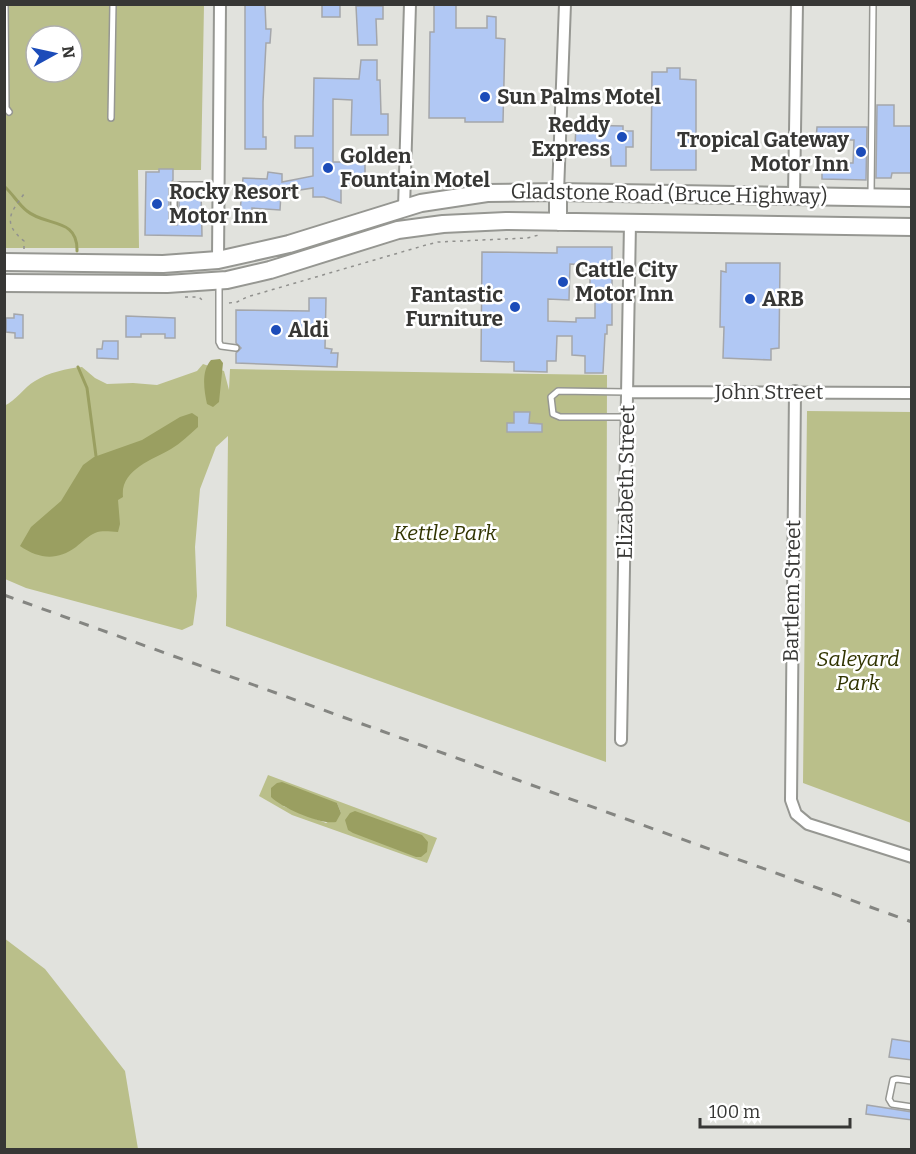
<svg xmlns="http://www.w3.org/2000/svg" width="916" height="1154" font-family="Bitter,serif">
  <rect width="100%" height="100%" fill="#e1e2dd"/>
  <path fill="#babf8a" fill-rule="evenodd" d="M4,5H204L201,170H138L139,248H5ZM36,36H72V72H36Z
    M203,364L224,371L229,390L230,369L607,375L606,762L226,626L228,436L216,447L200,489L195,547L197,596L193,625L182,630L26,588L5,579L4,406C17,400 23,388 35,381C47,373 68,368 82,367L95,378L107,384L133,383L157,385L197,371Z
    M807,411L911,412V823L803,783Z
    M268,775L437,838L427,863L292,815L259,796ZM337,803L341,813L326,823L283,806Z
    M4,938L45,969L125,1071L138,1149H5Z"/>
  <path fill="#9a9f61" d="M220,359L223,363L219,402L213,407L207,404C204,390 201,371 211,360Z
    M192,413L198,417V427C189,435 181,443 171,449C152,460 120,470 123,497L118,500L120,524L118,532C110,532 103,530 95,533C88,536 82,542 76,547C57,561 39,559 20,546L31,527L61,501L83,465L94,457L142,440L180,417Z
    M282,782L337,803L341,813L336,822C321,825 282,808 271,797V788L277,783Z
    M355,811L422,835L428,842L427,852L421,857H416L353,833L348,830L345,820L350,813Z"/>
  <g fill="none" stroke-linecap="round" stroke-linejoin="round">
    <path stroke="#9a9f61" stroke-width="3" d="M4,186C13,194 18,204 27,211C46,227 78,217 77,251
      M78,367L87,388L96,456"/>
  </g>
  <path fill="#b1c8f4" stroke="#a4a6aa" stroke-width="1.5" fill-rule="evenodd" d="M245,4H265L266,29H271L270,43H266L263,102V137H266V149H245Z
    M322,4H340V17H322Z
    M434,4H456V28H487V16L496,17V38L505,39L503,122H465V118H429L430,32H434Z
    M356,6H383V19H376L377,45H358Z
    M361,60H377V80H380L381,114H388V135H351L352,100L333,99V162H365V186L341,185V203L324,197H313V188L281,193L280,210L252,208L251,223H239L243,178L267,179L268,172L282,174V182L313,176V148H295V136H313L314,78L359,79Z
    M667,68H680V79L696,80V170H651L652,72H667Z
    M877,105H894V126H912V173H892L891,178H876Z
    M576,125L623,126V131H633V147H626V166H611L610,145L575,146Z
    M817,127H867L866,180L822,179V163H853L854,140H816Z
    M159,169H173V180L169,185V221L172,225H177L179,222V190H201L202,236L145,235L146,172H159Z
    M557,247H612V325H607V334H605L603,373H585V356L572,355V336H557L556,361H547V372L514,371V362L481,361L482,252L557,253ZM570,264L590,265V299L595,300V318H576V322L548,321V299L569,300Z
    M726,263H780L779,348L771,349V360L723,358L724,327H720L721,271L726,272Z
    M309,298H326L325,348L332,349L331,353H338L337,367L236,363V353L241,348L236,343V310L309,311Z
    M14,314L23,315V338H15V333L6,332V318H14Z
    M126,316L175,318V338H165V334H141V337H126Z
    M103,341H118V359L97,358V349H102Z
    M514,412H530L529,423L542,424V432H507V423H514Z
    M892,1039L912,1042V1060L889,1057Z
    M867,1105L912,1112V1120L866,1114Z"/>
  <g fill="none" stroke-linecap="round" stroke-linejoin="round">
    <g stroke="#969792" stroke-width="8">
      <path id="service" d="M5,4L6,108L9,112
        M111,118L113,4
        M871,195L873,4
        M174,221V185H218
        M219,282V342L221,346L236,348
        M627,417H560L553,414L551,397L558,391L627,392
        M912,1081L897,1079L893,1080L889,1099L892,1104L912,1107"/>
    </g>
    <g stroke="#969792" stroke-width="14">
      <path id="minor" d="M558,192L565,4
        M794,195L797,4
        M404,208L410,4
        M218,260L220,4
        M795,391L791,800L796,814L808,824L912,857
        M627,392L912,393
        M621,740L630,223"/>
    </g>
    <g stroke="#969792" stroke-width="20">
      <path id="trunk" d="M558,222V192
        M4,262L163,264L218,260L289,244L421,203L487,193L558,192L912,198
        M4,283L167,284L227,280L270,270L398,230L443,224L506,221L912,227"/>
    </g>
    <path stroke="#91918e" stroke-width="1.5" stroke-dasharray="3 4.5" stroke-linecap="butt" d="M24,249V241C2,223 10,213 24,194
      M185,297H199L205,303
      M229,303L237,302L247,297L426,245L438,242L527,238L539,235"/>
    <use href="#service" stroke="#fff" stroke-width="5"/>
    <use href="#minor" stroke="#fff" stroke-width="10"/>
    <use href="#trunk" stroke="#fff" stroke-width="16"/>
    <path stroke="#848581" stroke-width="3" stroke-dasharray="10 10" stroke-linecap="butt" d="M4,595L912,922"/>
  </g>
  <g fill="#1c4cb9" stroke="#fff" stroke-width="2">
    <circle cx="485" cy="97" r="6"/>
    <circle cx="622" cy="137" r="6"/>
    <circle cx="861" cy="152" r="6"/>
    <circle cx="328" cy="168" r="6"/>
    <circle cx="157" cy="204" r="6"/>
    <circle cx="563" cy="282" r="6"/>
    <circle cx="750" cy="299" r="6"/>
    <circle cx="515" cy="307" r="6"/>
    <circle cx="276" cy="330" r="6"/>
  </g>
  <g text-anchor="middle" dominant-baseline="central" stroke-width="5" stroke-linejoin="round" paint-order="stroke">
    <g font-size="21" font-weight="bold" fill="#373735" stroke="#fff" text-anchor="start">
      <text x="497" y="97">Sun Palms Motel</text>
      <text x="610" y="125" text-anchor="end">Reddy<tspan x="610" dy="24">Express</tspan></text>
      <text x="849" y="140" text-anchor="end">Tropical Gateway<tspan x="849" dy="24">Motor Inn</tspan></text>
      <text x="340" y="156">Golden<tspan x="340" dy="24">Fountain Motel</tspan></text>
      <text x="169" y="192">Rocky Resort<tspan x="169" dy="24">Motor Inn</tspan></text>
      <text x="575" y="270">Cattle City<tspan x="575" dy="24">Motor Inn</tspan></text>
      <text x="503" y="295" text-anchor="end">Fantastic<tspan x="503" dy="24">Furniture</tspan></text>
      <text x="762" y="299">ARB</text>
      <text x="288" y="330">Aldi</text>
    </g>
    <g font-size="21" fill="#373735" stroke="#fff">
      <text transform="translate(669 194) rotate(1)">Gladstone Road (Bruce Highway)</text>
      <text x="769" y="392">John Street</text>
      <text transform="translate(626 482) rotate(-89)">Elizabeth Street</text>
      <text transform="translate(792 591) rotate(-89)">Bartlem Street</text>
    </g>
    <g font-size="21" font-style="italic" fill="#313400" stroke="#fff">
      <text x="445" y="533">Kettle Park</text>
      <text x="858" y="659">Saleyard<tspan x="858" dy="24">Park</tspan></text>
    </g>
  </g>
  <rect width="916" height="1154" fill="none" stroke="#373735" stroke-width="12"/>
  <g transform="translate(54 54) rotate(82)"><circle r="28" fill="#ffffff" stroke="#afafae" stroke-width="1.5"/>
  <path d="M0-4.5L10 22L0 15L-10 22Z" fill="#1c4cb9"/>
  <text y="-9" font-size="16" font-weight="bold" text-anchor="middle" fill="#373735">N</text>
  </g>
  <path d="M700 1118v9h150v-9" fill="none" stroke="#373735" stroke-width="3"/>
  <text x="709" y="1118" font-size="18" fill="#373735" stroke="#ffffff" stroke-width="4.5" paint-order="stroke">100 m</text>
</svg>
